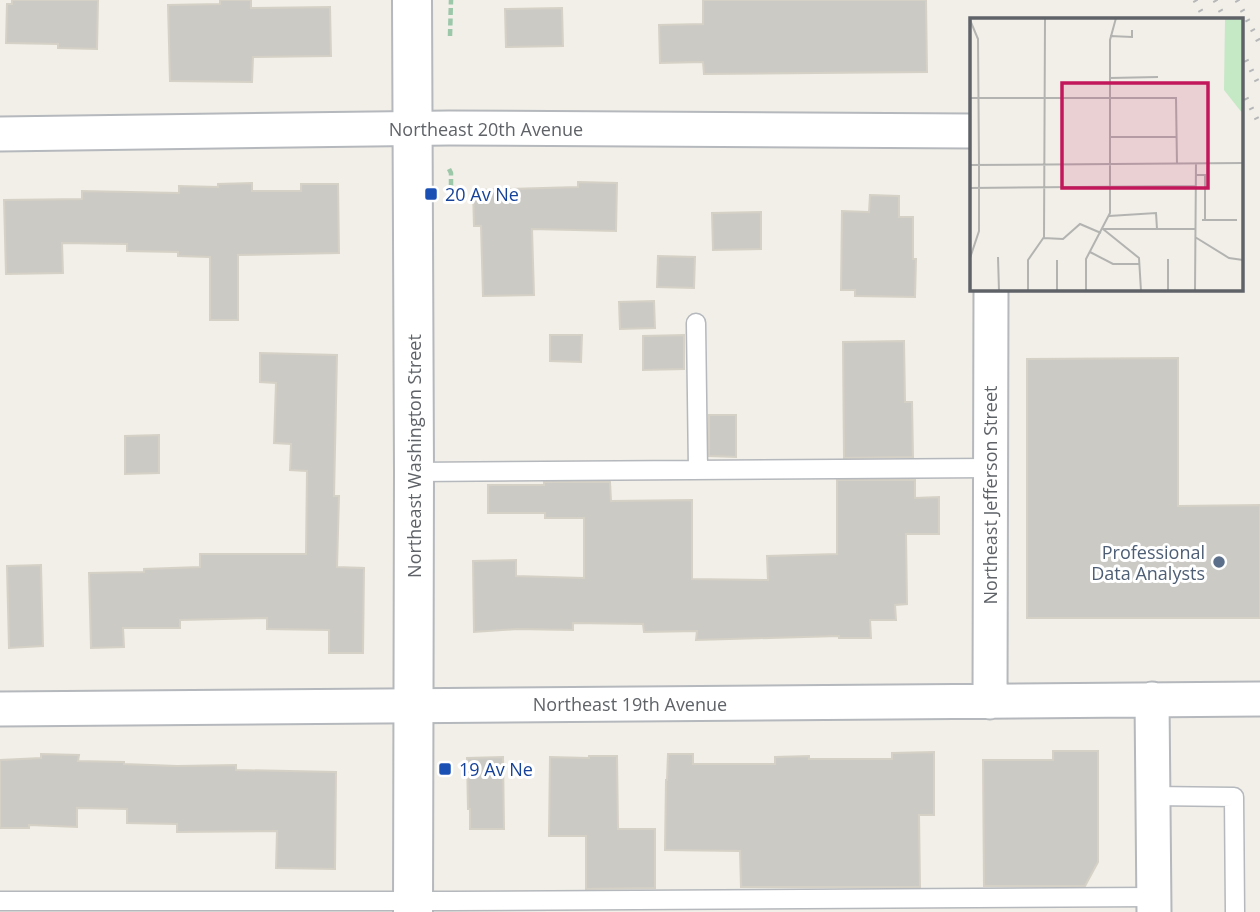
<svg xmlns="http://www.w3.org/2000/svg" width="1260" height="912" font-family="'Open Sans',sans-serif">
  <rect width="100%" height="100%" fill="#f1efe8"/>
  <path fill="#cccac5" stroke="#d6d1c6" stroke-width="2" d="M12,0H98L97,49L58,48V44L6,43L7,4H12Z
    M220,0H251V8L330,7L331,56L253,57L252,82L170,81L168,5L220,4Z
    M703,0H926L927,72L704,74L703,62L660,63L659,25L703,24Z
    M562,8L563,46L506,47L505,9Z
    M578,182L617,183L616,231L532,229L534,295L483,296L481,226H474L473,190L578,187Z
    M252,183V191H301V184H338L339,253L238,255V320H210V257L178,256V252L127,251V244L62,243L63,273L6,274L4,200L82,199V191L179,193V186L218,187V184Z
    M870,195L899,196V217H913V259H916L915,297L855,296V290H841L842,211L869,212Z
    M761,212V249L713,250L712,213Z
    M658,256L695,257L694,288L657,287Z
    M654,301L655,328L620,329L619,302Z
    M550,335H582L581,362L550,361Z
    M684,335V369L643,370V336Z
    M904,341L905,402H912L913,457L844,458L843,342Z
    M260,353L337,355L334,496H339L337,567L364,568L363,653H329V630L267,629V618L180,620V628H123L124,647L91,648L89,573L144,572V569L200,567V554H306L307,471L290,470L291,444L274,443L276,383L260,382Z
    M1178,358V506L1260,505V618H1027V359Z
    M709,415H736V457L709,456Z
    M159,435V473L125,474V436Z
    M837,480H915V498L939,497V534H906L907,604L895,605L896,620H870L871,638H839V636L696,640L697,631L644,632L643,624L573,623V630L517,629L474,632L473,561L516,560V576L584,578V518H545V513H488V485H544V482H610L611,501L692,500V579L768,580L767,556L837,554Z
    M41,565L43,646L9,648L7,566Z
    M1053,751H1098V862L1085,886H984L983,760H1053Z
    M934,752V815H919L920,887H741L740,851L665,850L666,780H667L668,754H693V764H775V757L809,756V759H892V753Z
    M41,754L79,755L78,761L124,762V764L177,766L236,765V770L336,772L335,869L276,868L277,831L177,832V824L127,823V809L77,808V827L29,825V828H0V760L41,758Z
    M589,756H617L618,829H655V888L586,889V836H549L550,757L589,758Z
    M503,757L504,829H470V809H468L467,758Z"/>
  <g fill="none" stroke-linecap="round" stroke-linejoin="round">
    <g stroke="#b5b8bc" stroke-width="21">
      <path id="service" d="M696,323L698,470
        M414,472L990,468
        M1153,796L1234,797L1235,912
        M0,901H450L1154,897"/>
    </g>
    <g stroke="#b5b8bc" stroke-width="37">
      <path id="minor" d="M0,134L449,128L971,131
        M1152,699L1154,912
        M990,702L991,289
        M0,709L1260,699"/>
    </g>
    <g stroke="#b5b8bc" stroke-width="42">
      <path id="tertiary" d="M412,0L414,472L413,912"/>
    </g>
    <path stroke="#9cc7a9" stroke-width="4.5" stroke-dasharray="7 3.5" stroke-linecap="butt" d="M450,36L451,0
      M449,169L451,173V195"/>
    <use href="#service" stroke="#fff" stroke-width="18"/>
    <use href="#minor" stroke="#fff" stroke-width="33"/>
    <use href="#tertiary" stroke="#fff" stroke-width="38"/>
    <path stroke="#b6b7b8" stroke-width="5" stroke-dasharray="2 9" stroke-linecap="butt" d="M1195,0L1205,19
      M1215,0L1225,19
      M1237,0L1260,44
      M1241,50L1260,87
      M1241,88L1260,125"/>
  </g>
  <g fill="#1a4fb4" stroke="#fff" stroke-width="2.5">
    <rect x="424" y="187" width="14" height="14" rx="3.5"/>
    <rect x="438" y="762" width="14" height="14" rx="3.5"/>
  </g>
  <circle fill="#5c6f8a" stroke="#fff" stroke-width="2.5" cx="1219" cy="562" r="7"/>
  <g text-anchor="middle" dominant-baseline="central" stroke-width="6" stroke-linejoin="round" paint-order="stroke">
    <g font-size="18" fill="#5f6368" stroke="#fff">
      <text x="486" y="129">Northeast 20th Avenue</text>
      <text transform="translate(414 456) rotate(-90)">Northeast Washington Street</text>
      <text transform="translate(990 495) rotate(-90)">Northeast Jefferson Street</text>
      <text x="630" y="704">Northeast 19th Avenue</text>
    </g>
    <g font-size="18" fill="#164399" stroke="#fff" text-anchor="start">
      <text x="445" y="194">20 Av Ne</text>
      <text x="459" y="769">19 Av Ne</text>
    </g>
    <g font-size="18" fill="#4e5e75" stroke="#fff" text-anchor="end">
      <text x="1205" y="552">Professional<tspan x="1205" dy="21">Data Analysts</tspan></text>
    </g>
  </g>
  <g transform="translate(970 18)">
    <rect width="273" height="273" fill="#f1efe8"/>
    <path d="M255,0H273V96L254,72Z" fill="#c5e8c5"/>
    <path fill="none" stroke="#b3b3b1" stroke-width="2" d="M0,2L8,21L9,147V213L0,240M140,18L162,19V12M140,60L188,59M0,80H206L207,146M140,119H207M0,147L273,145M226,157H235V202M0,170L226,168M139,198L186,195L187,211M232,202H267M133,211H225M133,211L169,240L171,273M225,219L259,240L273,242M73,220L93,221L110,206L131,215M120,234L143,246H170M28,239L29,273M198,241V273M87,242V273M58,273V242L74,219L75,0M116,273V241L140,195V22L146,0M225,273L226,145"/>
    <path fill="#c2185b" fill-opacity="0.15" stroke="#c2185b" stroke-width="3.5" d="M92,65H238V170H92Z"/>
    <rect width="273" height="273" fill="none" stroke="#5f6368" stroke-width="3.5"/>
  </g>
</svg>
